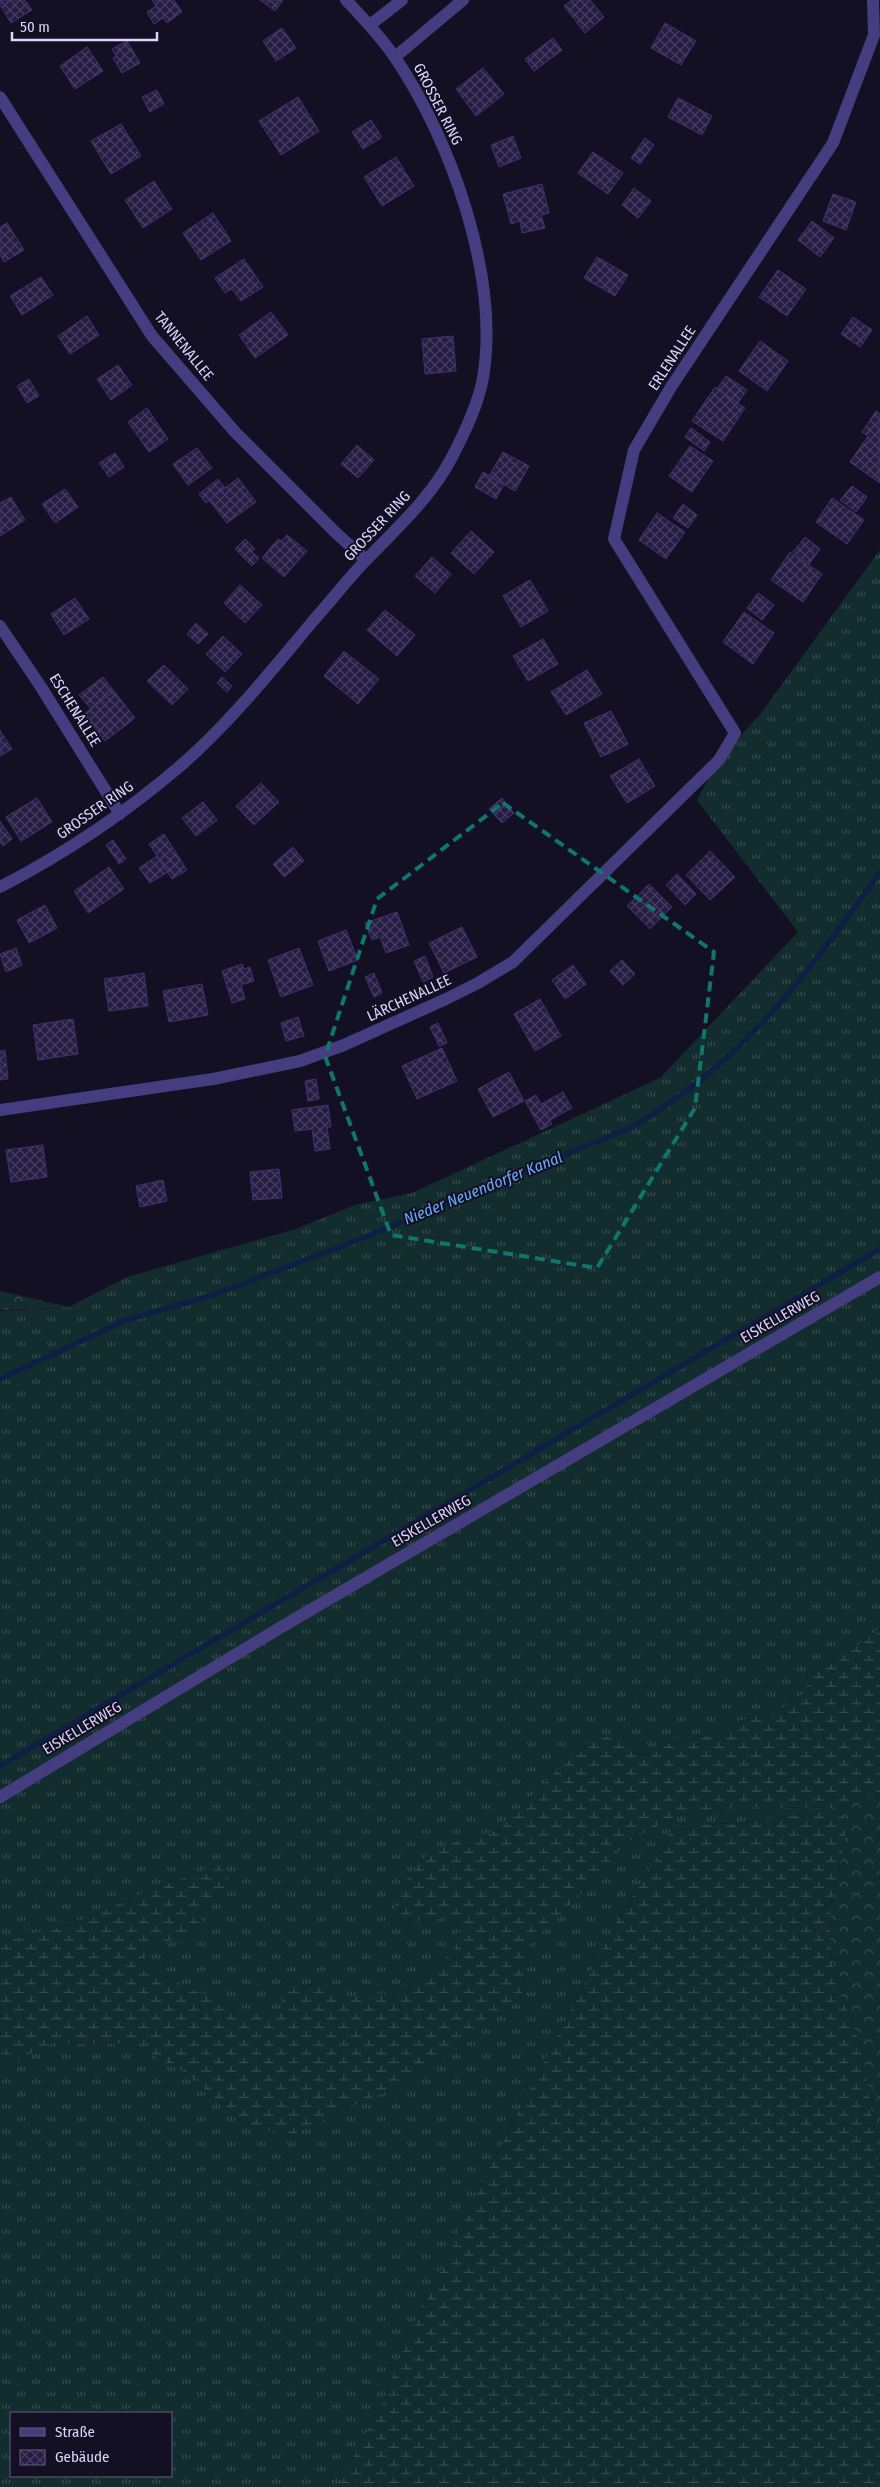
<svg xmlns="http://www.w3.org/2000/svg" width="880" height="2487" font-family="'Fira Sans Condensed',sans-serif">
  <defs>
    <pattern id="grass-tufts" width="24" height="20" patternUnits="userSpaceOnUse" patternTransform="scale(1.25)"><rect width="24" height="20" fill="#132d2e"/><path d="M3 7l-1-3M5 7V3M7 7l1-3M15 17l-1-3M17 17v-4M19 17l1-3" fill="none" stroke="#354b4d"/></pattern>
    <pattern id="forest-crowns" width="20" height="18" patternUnits="userSpaceOnUse" patternTransform="scale(1.25)"><rect width="20" height="18" fill="#132d2e"/><path d="M2 6a3 3 0 1 1 6 0M12 15a3 3 0 1 1 6 0" fill="none" stroke="#354b4d"/></pattern>
    <pattern id="wetland-marsh" width="20" height="14" patternUnits="userSpaceOnUse" patternTransform="scale(1.25)"><rect width="20" height="14" fill="#132d2e"/><path d="M1 5h8M5 5V1M11 12h8M15 12V8" fill="none" stroke="#354b4d"/></pattern>
    <pattern id="building-cross-hatch" width="8" height="8" patternUnits="userSpaceOnUse" patternTransform="scale(1.25)"><rect width="8" height="8" fill="#271d44"/><path d="M0 0l8 8M0 8l8-8" fill="none" stroke="#463d60"/></pattern>
  </defs>
  <rect width="100%" height="100%" fill="#141024"/>
  <path fill="url(#grass-tufts)" fill-rule="evenodd" d="M880,550V1628L838,1661L808,1674L806,1692L778,1711L739,1721L719,1733L670,1743L645,1755L590,1742L558,1769L498,1831L465,1838L409,1875L395,1898V1915L407,1923L442,1918L460,1924L455,1948L428,1975L406,1991L386,1995L366,1993L347,1998L311,1984L301,1988L288,1985L281,2009L264,2013L238,2010L157,1973L143,1960L148,1947L206,1930L200,1916L204,1903L224,1891L216,1862L199,1873L159,1886L72,1924L0,1942V1311L69,1307L127,1277L296,1229L355,1205L412,1193L660,1078L798,932L697,800L719,760L761,713Z
    M735,1807L841,1808L743,1823L708,1824L670,1832L651,1868L616,1922L484,2179L405,2346L383,2401L338,2487H0V2068L53,2043L131,2044L184,2072L244,2122L287,2137L384,2092L454,2052L522,1996L527,1947L579,1896L626,1843L678,1815ZM11,2413H171V2476H11Z"/>
  <path fill="url(#forest-crowns)" d="M0,1291L69,1307L0,1310Z
    M880,1792V2170L863,2056L851,2018L840,1994L833,1965L830,1941L831,1904L845,1841L846,1823L841,1808Z"/>
  <path fill="url(#wetland-marsh)" d="M880,1628V1792L841,1808L846,1823L845,1841L831,1904L830,1941L833,1965L840,1994L851,2018L863,2056L880,2170V2487H338L383,2401L405,2346L484,2179L616,1922L651,1868L670,1832L708,1824L743,1823L837,1808L735,1807L678,1815L626,1843L579,1896L527,1947L522,1996L454,2052L384,2092L287,2137L244,2122L184,2072L131,2044L53,2043L0,2068V1942L72,1924L159,1886L199,1873L216,1862L229,1878L224,1891L204,1903L200,1916L206,1930L148,1947L144,1960L157,1973L238,2010L264,2013L281,2009L282,2000L278,1991L288,1984C303,1988 312,1984 327,1984L334,1992L347,1998L366,1993L386,1995L406,1991L428,1975L455,1948L460,1925L442,1918L407,1923L395,1915V1898L409,1875L430,1851L465,1838L498,1831L558,1769L590,1742L607,1737H621L634,1753L645,1755L670,1743L719,1733L739,1721L778,1711L806,1692L808,1674L838,1661Z"/>
  <g fill="none" stroke-linecap="round" stroke-linejoin="round">
    <path stroke="#0e1f44" stroke-width="5.5" d="M0,1379L126,1320L213,1295L358,1240L632,1127C742,1064 808,973 880,872
      M0,1766L880,1249"/>
  </g>
  <path fill="url(#building-cross-hatch)" stroke="#41306f" d="M0,0H25L32,10L11,23L0,5Z
    M152,0H174L182,12L167,23L163,18L154,24L147,12L156,6Z
    M260,0H283L275,11Z
    M572,0H590L604,17L585,33L564,6Z
    M665,23L696,41L681,65L651,48Z
    M282,28L296,48L276,61L263,41Z
    M553,38L562,50L534,71L525,59Z
    M127,41L140,63L122,73L113,58L116,56L112,49Z
    M87,47L103,71L75,89L60,66Z
    M483,68L504,94L476,116L456,89Z
    M157,90L164,104L150,112L142,97Z
    M298,97L319,131L281,155L259,121Z
    M678,98L712,116L702,135L668,117Z
    M371,120L382,137L363,149L352,132Z
    M121,124L141,156L111,174L91,141Z
    M513,136L521,158L499,167L491,145Z
    M645,138L654,145L640,164L631,158Z
    M593,152L623,173L608,194L578,173Z
    M396,157L414,186L382,206L364,177Z
    M154,181L172,209L143,228L125,200Z
    M542,184L549,213L541,215L545,228L522,233L520,221L511,224L503,194Z
    M634,188L651,201L638,218L622,205Z
    M833,194L856,202L846,230L823,221Z
    M213,213L231,241L201,260L183,233Z
    M812,221L834,238L820,257L798,240Z
    M7,223L24,250L4,262L0,255V227Z
    M597,257L628,275L615,296L584,278Z
    M244,259L263,287L241,301L232,289L225,293L215,278Z
    M778,270L806,289L787,316L759,297Z
    M41,277L53,295L22,315L10,296Z
    M271,312L288,335L255,358L239,335Z
    M87,316L99,335L70,354L58,336Z
    M853,317L872,330L860,347L841,334Z
    M453,336L456,371L425,374L422,339Z
    M760,341L788,361L767,391L739,371Z
    M118,365L132,385L111,400L97,379Z
    M726,376L747,390L738,403L717,389Z
    M29,379L39,396L27,403L17,386Z
    M715,387L745,408L723,441L692,421Z
    M147,408L168,439L149,452L128,422Z
    M876,411L880,414V483L850,462L868,436L862,432Z
    M691,428L710,442L704,451L685,437Z
    M357,445L374,460L358,478L341,464Z
    M690,446L713,461L692,492L669,476Z
    M197,448L212,468L188,485L173,464Z
    M503,452L529,466L515,491L489,476Z
    M115,453L124,467L109,477L99,463Z
    M483,472L504,484L496,499L475,487Z
    M238,478L256,502L227,523L209,500Z
    M218,479L225,488L206,503L199,494Z
    M852,486L867,497L856,512L840,500Z
    M65,489L78,507L55,523L42,504Z
    M11,497L25,520L0,536V503Z
    M832,498L864,520L847,544L816,522Z
    M683,504L697,515L688,528L673,518Z
    M657,513L685,532L666,559L639,540Z
    M471,531L494,552L474,574L451,553Z
    M287,535L307,551L284,577L262,558L278,539L281,541Z
    M805,537L820,549L809,564L793,552Z
    M245,539L255,549L252,552L259,558L252,566L235,549Z
    M790,552L822,574L803,602L771,580Z
    M432,557L451,574L435,593L415,576Z
    M530,580L548,611L521,627L503,596Z
    M240,585L262,605L245,623L224,603Z
    M758,593L774,605L762,620L747,608Z
    M75,598L89,619L64,635L51,614Z
    M385,610L415,635L397,656L367,630Z
    M744,612L774,633L753,664L723,642Z
    M196,623L208,634L198,644L187,634Z
    M223,636L242,654L225,672L206,654Z
    M543,639L558,664L528,681L513,656Z
    M344,651L379,679L358,704L324,676Z
    M164,665L188,689L172,705L147,681Z
    M587,670L602,694L566,715L551,692Z
    M103,677L114,691L91,709L79,695Z
    M222,677L232,686L227,692L217,683Z
    M114,691L135,718L105,741L84,714Z
    M611,711L628,744L601,757L584,723Z
    M0,730L12,749L0,756Z
    M639,759L655,786L627,803L610,776Z
    M261,783L279,802L254,825L236,806Z
    M37,798L52,822L21,841L6,817Z
    M502,798L514,813L502,823L489,809Z
    M203,802L217,820L196,836L182,818Z
    M0,821L12,839L3,846L0,842Z
    M164,834L187,870L172,879L149,844Z
    M113,840L126,859L119,864L106,845Z
    M293,847L304,861L284,877L273,864Z
    M710,851L735,877L710,900L686,875Z
    M157,856L168,872L150,883L139,868Z
    M109,867L124,889L88,913L74,891Z
    M677,874L696,894L685,905L666,885Z
    M649,884L672,907L650,929L627,906Z
    M45,905L57,928L29,943L17,920Z
    M397,912L409,945L386,953L380,937L372,940L365,923Z
    M462,927L477,957L444,973L429,943Z
    M346,930L358,960L329,971L318,941Z
    M16,948L22,965L6,972L0,954Z
    M299,948L313,985L281,997L268,960Z
    M425,956L433,977L423,982L414,961Z
    M622,960L635,974L623,985L610,971Z
    M242,964L244,969L250,967L254,981L241,985L245,999L232,1003L222,971Z
    M573,965L586,984L565,999L552,980Z
    M144,973L148,1006L109,1011L104,979Z
    M374,973L382,993L374,997L365,977Z
    M202,984L208,1015L169,1022L163,991Z
    M540,999L561,1036L535,1051L514,1014Z
    M298,1017L304,1036L286,1041L281,1023Z
    M73,1019L78,1054L38,1060L33,1025Z
    M438,1023L447,1043L439,1046L430,1027Z
    M442,1048L457,1081L417,1099L402,1066Z
    M5,1050L8,1079L0,1080V1051Z
    M509,1072L524,1101L493,1117L478,1089Z
    M316,1079L319,1099L308,1101L305,1081Z
    M563,1092L572,1108L550,1120L541,1104Z
    M536,1095L552,1124L541,1130L525,1101Z
    M328,1105L331,1127H327L330,1149L315,1151L312,1129L295,1131L292,1110Z
    M43,1145L47,1177L11,1182L6,1150Z
    M279,1169L282,1198L253,1200L250,1172Z
    M163,1180L167,1201L140,1207L136,1186Z"/>
  <g fill="none" stroke-linecap="round" stroke-linejoin="round">
    <path stroke="#443d80" stroke-width="12" d="M370,25L402,0
      M395,57L463,0
      M0,97L152,336L235,432L336,533L366,560
      M0,626L41,687L120,814
      M0,887C64,854 124,814 179,767C229,724 271,671 313,621C332,600 349,577 369,557C399,526 432,496 452,457C465,432 478,405 483,378C500,277 451,139 394,56C380,36 363,18 346,0
      M0,1110L213,1079L300,1061L344,1045L446,999L478,983L513,962L719,760L735,733L614,539L634,450L671,387L833,143L874,35L873,0
      M0,1797L283,1626L880,1277"/>
  </g>
  <path fill="none" stroke="#0f766e" stroke-width="4" stroke-dasharray="10 6" stroke-linejoin="round" d="M503,803L714,952L695,1108L597,1268L391,1235L325,1056L377,899Z"/>
  <g text-anchor="middle" dominant-baseline="central" stroke-width="4" stroke-linejoin="round" paint-order="stroke">
    <g font-size="15" fill="#dcd5fd" stroke="#141024">
      <text transform="translate(438 104) rotate(63)">GROSSER RING</text>
      <text transform="translate(184 346) rotate(51)">TANNENALLEE</text>
      <text transform="translate(672 358) rotate(-57)">ERLENALLEE</text>
      <text transform="translate(377 526) rotate(-47)">GROSSER RING</text>
      <text transform="translate(75 710) rotate(58)">ESCHENALLEE</text>
      <text transform="translate(95 810) rotate(-35)">GROSSER RING</text>
      <text transform="translate(409 998) rotate(-25)">LÄRCHENALLEE</text>
      <text transform="translate(780 1317) rotate(-30)">EISKELLERWEG</text>
      <text transform="translate(431 1521) rotate(-30)">EISKELLERWEG</text>
      <text transform="translate(82 1728) rotate(-31)">EISKELLERWEG</text>
    </g>
    <g font-size="16" font-style="italic" fill="#68abf8" stroke="#141024">
      <text transform="translate(483 1188) rotate(-22)">Nieder Neuendorfer Kanal</text>
    </g>
  </g>
  <rect x="10" y="2412" width="162" height="65" fill="#141024" stroke="#645f7b"/>
  <rect x="20" y="2428" width="25" height="8" fill="#443d80" stroke="#645f7b"/>
  <text x="55" y="2437" font-size="15" fill="#dcd5fd">Straße</text>
  <rect x="20" y="2450" width="25" height="15" fill="url(#building-cross-hatch)" stroke="#645f7b"/>
  <text x="55" y="2462" font-size="15" fill="#dcd5fd">Gebäude</text>
  <path d="M12 32v8h145v-8" fill="none" stroke="#dcd5fd" stroke-width="2.5"/>
  <text x="20" y="32" font-size="15" fill="#dcd5fd" stroke="#141024" stroke-width="4" paint-order="stroke">50 m</text>
</svg>
